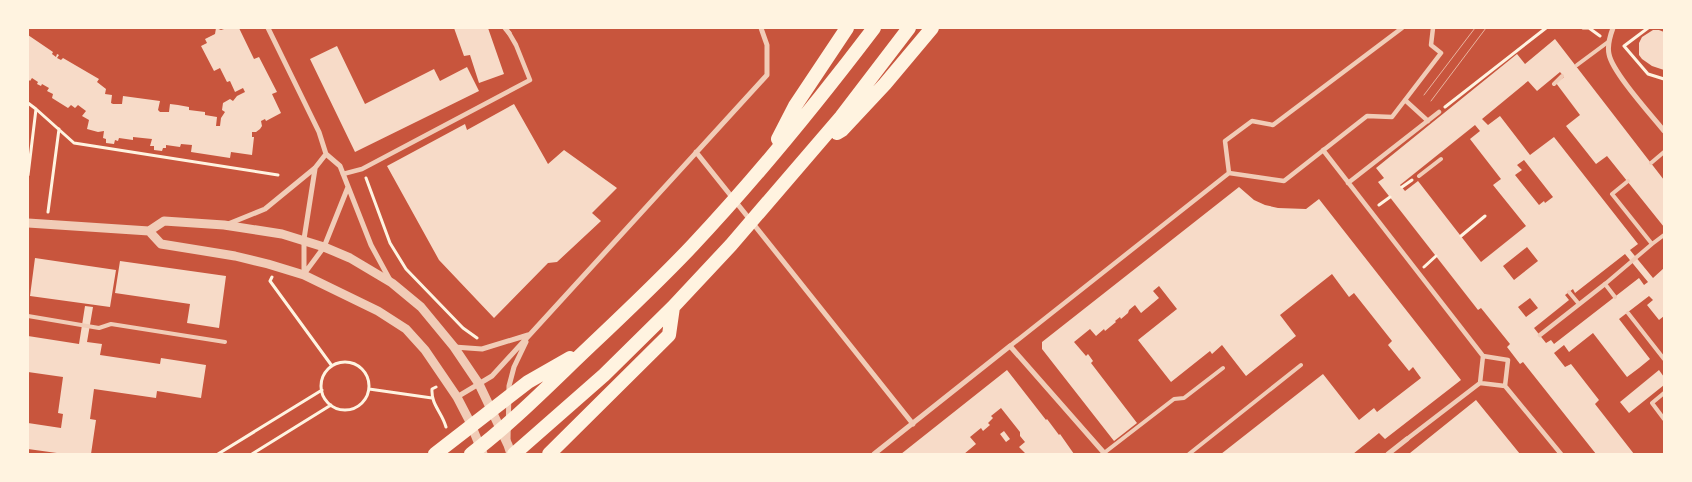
<svg xmlns="http://www.w3.org/2000/svg" width="1692" height="482" font-family="'Sofia Sans Condensed',sans-serif">
  <rect width="100%" height="100%" fill="#c8553d"/>
  <path fill="#f7dbc8" fill-rule="evenodd" d="M216,28L221,30L227,28H239L254,59L259,57L277,92L272,94L281,113L266,121L265,119L261,121L262,126L260,129L256,132H252V137H254L252,155L231,152L230,158L191,152L192,145L181,144L180,147L166,145V148H163L162,151L154,150V146H150L152,139L133,137V140L119,138L118,141L115,140L114,144L106,143V139L103,138L104,131L98,132L87,129L89,120L82,116L86,111L78,105L75,108L71,105L68,108L52,98L53,94L47,91L49,88L42,84L41,86L37,84L38,82L32,78L30,81L28,79V35L53,52L52,54L56,57L57,54L59,55L57,58L61,60L63,58L99,79L97,82L106,89L105,94L112,95L111,103L113,104H122L123,96L160,101L158,110L160,112H169L170,104L178,105L189,107V110L205,112V115L217,117L216,126H220L221,118L225,112L222,110L223,103L230,99L233,101L237,96L245,92L243,88L235,92L230,81L227,82L220,68L214,71L201,46L207,43L205,39L215,34Z
    M454,28H488L504,74L479,83L470,55L464,56Z
    M1653,30H1659L1664,32V70L1652,66L1642,59L1639,55V43L1642,37Z
    M1555,39L1664,180V227L1607,156L1596,164L1566,126L1580,115L1556,83L1564,77L1560,72L1537,91L1528,81L1482,119L1488,125L1500,116L1530,155L1554,137L1638,244L1630,250L1653,278L1664,268V316L1659,320L1647,305L1653,300L1649,296L1619,319L1650,359L1639,368L1627,377L1593,333L1569,352L1564,345L1554,353L1565,367L1571,364L1599,400L1595,404L1634,454H1596L1523,362L1520,364L1507,347L1510,344L1481,308L1478,310L1378,182L1384,178L1376,168L1517,54L1525,64ZM1475,125L1480,131L1470,139L1501,179L1493,185L1526,226L1481,262L1418,181L1405,191L1400,185ZM1524,160L1553,197L1545,203L1544,201L1539,205L1515,175L1522,170L1517,165ZM1527,247L1538,261L1514,280L1503,266ZM1625,254L1648,282L1644,285L1639,278L1554,344L1551,340L1546,343L1534,328L1569,300L1565,295L1573,289L1575,293ZM1530,298L1538,308L1526,317L1518,307Z
    M337,46L365,104L434,69L440,81L467,67L479,91L355,152L310,59Z
    M514,104L548,164L564,150L617,188L592,213L601,221L557,262L548,263L494,318L439,260L387,166L465,124L467,130Z
    M1239,187L1254,200L1265,205L1278,208L1306,209L1319,199L1461,380L1385,439L1379,433L1353,454H1221L1323,374L1359,420L1374,408L1377,412L1421,378L1413,367L1409,371L1388,345L1392,341L1354,293L1349,297L1332,274L1280,315L1296,336L1246,376L1222,345L1212,354L1210,351L1171,382L1138,340L1177,309L1159,286L1153,291L1159,298L1141,313L1135,305L1129,310L1128,313L1121,319L1120,317L1115,321L1116,322L1105,331L1104,329L1096,336L1090,329L1074,342L1086,356L1088,354L1093,361L1091,363L1137,423L1114,441L1042,349V342Z
    M35,258L116,270L110,307L30,296Z
    M120,261L226,276L219,328L187,323L190,304L115,293Z
    M85,306L93,307L87,342L102,344L100,355L160,364L161,358L206,365L201,398L157,391L156,398L94,389L90,419L96,420L91,454H64L28,449V423L61,428L63,414L58,413L63,377L28,372V336L79,344Z
    M1007,370L1046,420L1047,419L1059,435L1060,434L1074,454H1026L1019,447L1025,442L1020,436V432L1001,408L991,416L993,418L988,423L990,425L983,431L981,428L970,437L976,444L964,454H901Z
    M1659,370L1664,377V385L1629,413L1620,402Z
    M1476,400L1520,454H1412L1410,453Z
    M1004,431L1010,439L1006,442L1000,434Z"/>
  <g fill="none" stroke-linecap="round" stroke-linejoin="round">
    <path stroke="#fff3e0" stroke-width="3" d="M1583,28H1589L1600,36
      M1648,28L1624,46L1648,74L1664,79
      M28,103L36,109L28,175
      M1445,107L1546,28
      M36,109L74,143L278,175
      M366,178L390,243L406,269L463,328L477,338
      M1402,187L1412,180
      M1379,205L1390,197
      M48,212L59,129
      M1461,236L1485,216
      M1424,267L1436,256
      M272,277L270,281L332,366
      M321 386a24 24 0 1 1 48 0a24 24 0 1 1-48 0Z
      M436,387L432,389C431,405 442,412 446,427
      M369,389L432,398
      M218,454L322,390
      M252,454L331,405"/>
    <path stroke="#f1ccb7" stroke-width="4" d="M1577,65L1608,42
      M1554,84L1562,76
      M1651,163L1664,152
      M1419,176L1441,159
      M1628,181L1612,194L1652,244L1664,235
      M1569,292L1579,304
      M1615,297L1605,284L1652,244
      M1628,313L1664,359
      M28,316L99,328L111,324L225,342
      M1664,393L1652,403L1664,419
      M1104,453L1174,399L1184,398L1223,368
      M1189,454L1301,365"/>
    <path stroke="#f1ccb7" stroke-width="4.5" d="M1405,100L1428,121
      M1323,150L1483,356L1480,383L1505,386L1508,360L1483,356
      M1229,173L1284,181L1367,116L1392,117L1441,53L1431,45L1433,28
      M1229,173L1225,141L1252,121L1273,125L1402,28
      M343,174L362,169L530,80L516,45L509,33
      M1348,183L1439,112
      M1540,335L1605,284
      M1010,346L1229,173
      M1505,386L1561,454
      M1407,439L1480,383"/>
    <path stroke="#f1ccb7" stroke-width="5" d="M268,28L319,132L326,154L340,166L371,245L390,280
      M505,28L509,33
      M1613,28C1610,36 1607,45 1609,54C1612,72 1652,116 1664,131
      M696,152L913,424
      M228,224L265,209L315,168L326,154
      M304,274L324,247L348,187
      M304,275V239L315,169
      M454,347L482,349L528,335
      M457,397L492,376L767,75V45L761,28
      M508,440L509,386L514,367L526,342
      M874,454L1010,346L1105,454
      M1388,454L1407,439"/>
    <path stroke="#f1ccb7" stroke-width="9" d="M28,223L149,231L164,221L224,225L282,234L324,247L350,258L392,283L421,307L454,347L479,384L508,445L511,454
      M149,231L161,244L235,256L268,264L304,275L378,311L406,329L425,350L457,397L470,422L483,454"/>
    <path stroke="#fff3e0" stroke-width="14" d="M837,133L842,130L885,84L932,28
      M778,139L795,106L847,28
      M435,454L528,382L570,358
      M471,454C513,422 550,384 589,347C624,314 659,281 692,246C757,177 817,103 874,28
      M514,454L604,375L673,307L731,245L841,117L909,28
      M549,454L669,335L673,307"/>
    <path stroke="#e9b49f" stroke-width="1" d="M1424,95L1475,28
      M1431,101L1486,28"/>
  </g>
  <rect width="1692" height="482" fill="none" stroke="#fff3e0" stroke-width="58"/>
</svg>
